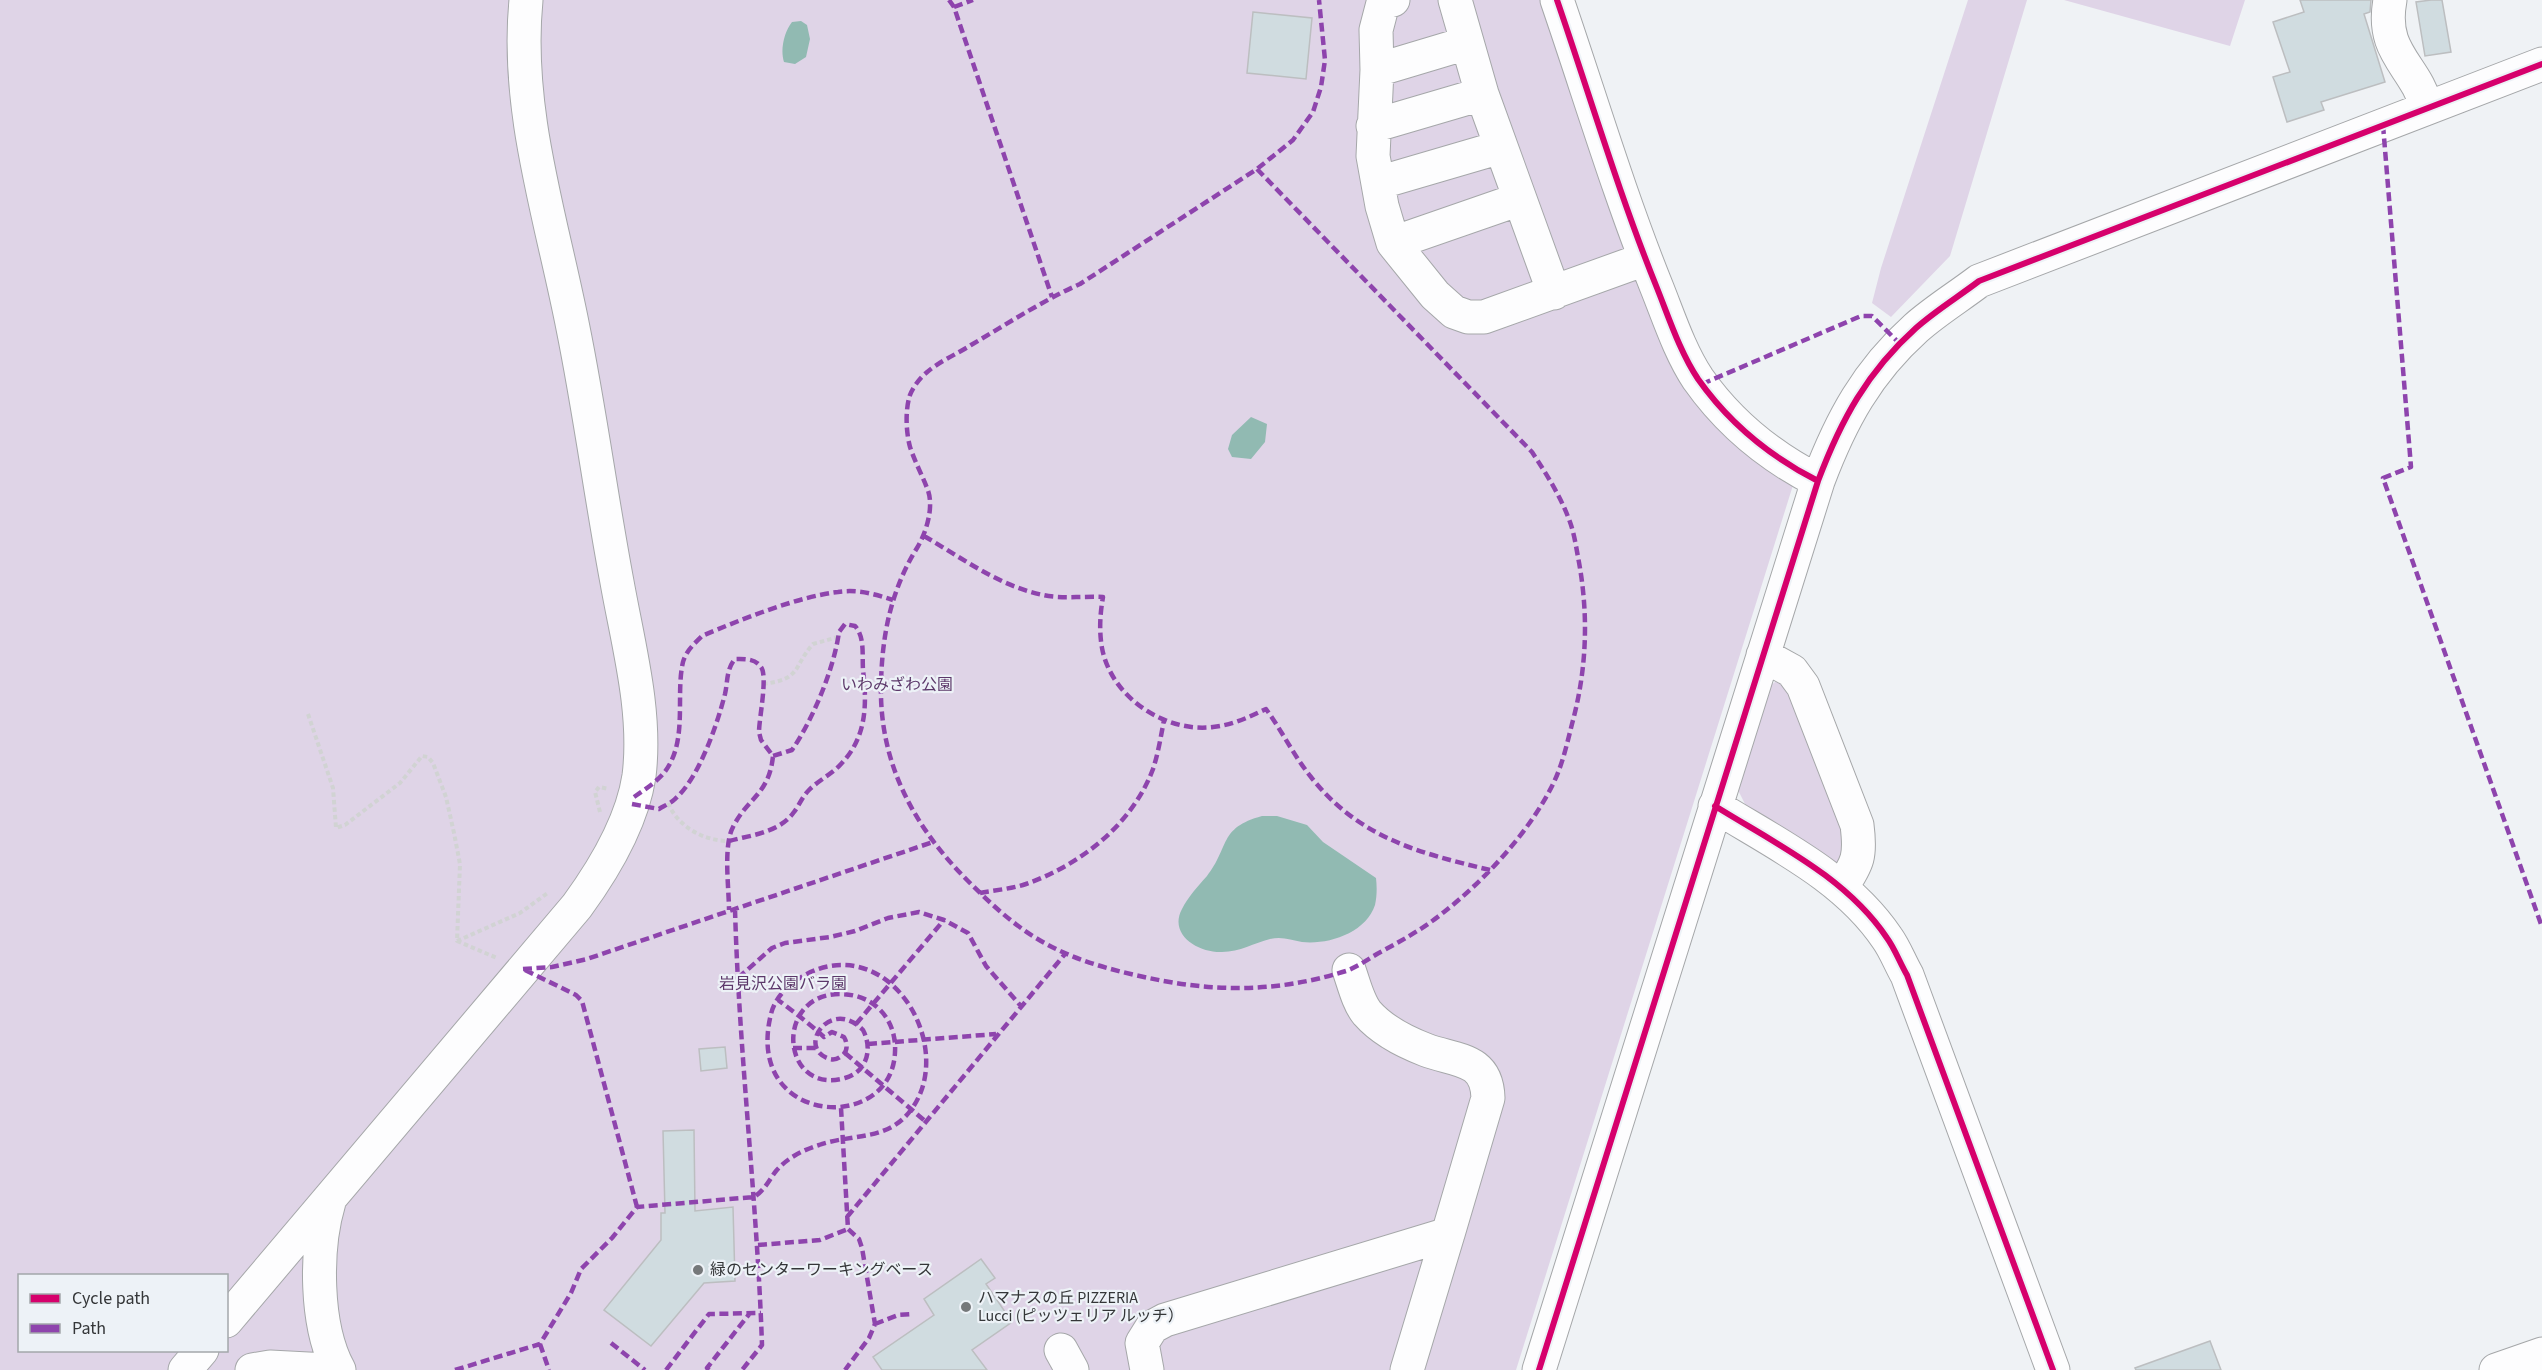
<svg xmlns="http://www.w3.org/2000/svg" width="2542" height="1370" font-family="'Source Sans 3','Noto Sans JP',sans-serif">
  <rect width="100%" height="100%" fill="#eff2f5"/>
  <path fill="#dfd4e7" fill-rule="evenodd" d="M0,0H1541L1635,274L1794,482L1516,1370H0ZM20,1276H226V1350H20Z
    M1968,0H2027L1950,256L1891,317L1872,303L1881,268Z
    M2064,0H2245L2230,46Z
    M1775,682L1793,684L1852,839L1842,868L1746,806L1738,790L1768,688Z"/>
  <path fill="#91bab2" d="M801,21L807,25L810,39L806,57L795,64L784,62C780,50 784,32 792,22Z
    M1251,417L1267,424L1265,442L1251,459L1232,457L1228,449L1232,435Z
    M1262,816H1277L1307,825L1323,842L1376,878C1377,887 1377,896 1375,905C1366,933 1328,945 1302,942C1291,940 1282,936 1270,939C1254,943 1240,952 1222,952C1199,953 1168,935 1182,909C1188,897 1198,886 1207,876C1230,847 1218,828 1262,816Z"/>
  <path fill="#d0dce0" stroke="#bcbec0" stroke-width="1.5" d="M2300,0H2371L2370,12L2364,14L2385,82L2321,102L2324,110L2287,122L2273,77L2290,72L2273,22L2304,12Z
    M2431,0H2442L2451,52L2425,56L2416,2Z
    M1253,12L1312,18L1306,79L1247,73Z
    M725,1047L727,1068L701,1071L699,1049Z
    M694,1130L695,1211L733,1207L735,1281L704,1283L651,1346L604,1310L661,1240V1213H665L663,1131Z
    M981,1259L995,1278L986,1284L1012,1322L972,1350L987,1370H882L873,1357L934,1315L924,1299Z
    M2210,1341L2221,1370H2136L2135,1368Z"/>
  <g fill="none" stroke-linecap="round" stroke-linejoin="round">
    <g stroke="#a5a7a9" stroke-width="35">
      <path id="minor" d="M1393,0L1383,3L1376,30L1377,70L1373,156L1382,206L1393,243L1435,295L1454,312L1468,317H1484L1645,259
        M1455,0L1482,94L1554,293
        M1557,0C1590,96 1619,194 1657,288C1669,318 1680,352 1698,379C1729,423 1771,457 1818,481
        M2390,0C2380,54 2415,64 2427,108
        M1377,70L1467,43
        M1373,126L1482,94
        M1378,183L1501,147
        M1393,243L1520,199
        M1763,655L1792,671L1803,686L1857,825C1861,856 1858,863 1841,888
        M1715,806C1776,844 1846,877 1887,938C1895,949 1900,963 1907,975L2053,1370
        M1349,970C1354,984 1358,1002 1367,1013C1381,1029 1405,1042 1426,1050C1455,1061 1487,1057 1488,1098L1448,1234
        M329,1202C315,1249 315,1326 339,1370
        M226,1321L577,906C604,869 632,823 639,776C647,712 628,644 617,582C601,497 590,412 573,328C552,220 515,111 526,0
        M1061,1350L1072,1370
        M185,1370L202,1350
        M252,1370L270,1367L327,1370
        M1147,1370L1142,1343L1152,1327L1165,1320L1448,1234L1407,1370
        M1539,1370L1818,481C1841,420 1867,372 1916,328C1935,311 1958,297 1979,281L2542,64
        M2496,1370L2542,1354"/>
    </g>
    <path stroke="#d1d3d3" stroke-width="4" stroke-dasharray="4.5 3" stroke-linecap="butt" d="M763,684C802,679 792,668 813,644L838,637
      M308,714L333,788L336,828L345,825L400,783L422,756L428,757L433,763L446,797L454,833L460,864L457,941L497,958
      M668,803C678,827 704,841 729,841
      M600,812L595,792L599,787L609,789
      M457,941L520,913L549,892"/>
    <use href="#minor" stroke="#fdfdfe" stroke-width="33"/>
    <path stroke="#8e44ad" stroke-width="4.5" stroke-dasharray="9 4.5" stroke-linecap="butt" d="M949,0L954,7L1052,297
      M954,7L973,0
      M2383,125L2411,467L2383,478L2542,927
      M1257,169L1532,452C1547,475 1561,497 1570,522C1574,533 1576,546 1578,557C1589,614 1587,669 1572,724C1567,744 1562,766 1553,784C1530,831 1486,879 1444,912C1423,929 1401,941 1377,954C1367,960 1357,967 1346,971C1273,994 1208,992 1135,975C1100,967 1067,957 1036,938C1010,922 989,902 968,881C913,826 879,762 881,684C882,635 891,590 917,548C926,533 935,506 927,488C922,475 915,462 910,447C906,432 905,410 910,395C913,387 920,378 926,373C938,362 957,354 971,345C1007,324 1042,301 1080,284L1257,169L1293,140L1313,112L1321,87L1325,60L1319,0
      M1702,384L1861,316H1872L1900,344
      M924,536C962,558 999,586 1043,595C1061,599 1084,596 1103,597C1100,614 1099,631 1102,648C1111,697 1165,733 1213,727C1233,725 1249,717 1266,709C1282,731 1294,756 1311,777C1359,838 1419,853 1490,870
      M634,797C644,790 655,783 663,774C689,743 675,696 683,662C686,651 694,644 702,636C739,620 800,596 838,592C857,589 875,594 893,600
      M632,804L659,809C664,806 671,803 675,799C699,778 717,725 725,694C728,681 726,670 735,659C744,659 755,658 761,667C768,676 759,719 759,732L761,740L773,756C769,795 748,797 733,827C723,846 729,888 729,910
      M729,841C751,835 779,833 794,812C800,804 802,797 809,790C819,780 832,774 841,764C867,737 867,704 863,670C862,655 865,637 855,626L845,624L839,632C834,669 813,719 792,750L773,756
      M980,893C995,890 1011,889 1026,884C1080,865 1132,825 1153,769C1158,754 1161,736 1164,720
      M735,909C739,1054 757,1199 762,1345L742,1370
      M523,969L552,967L587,959L933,842
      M525,970L576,995L582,1001L637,1207
      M738,978L772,948L785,943L830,937L855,931L888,918L919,912L944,920L968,933L986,966L1020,1005
      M856,1024L944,920
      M868,1044L996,1034
      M793,1048H818
      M845,1053L925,1121
      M841,1108L848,1229L859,1239L862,1248L875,1324L869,1338L845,1370
      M847,1217L1065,954
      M758,1245L820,1240L848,1229
      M875,1324L898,1315L912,1314
      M611,1343L645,1370
      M540,1344L549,1370
      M455,1370L540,1344L571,1293L581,1269L612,1238L637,1207L754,1197C765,1190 769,1180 776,1171C787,1158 803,1150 819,1145C853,1133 890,1142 913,1107C951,1051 902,954 830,966C806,970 777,989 771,1014C743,1126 892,1135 895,1052C896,1035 890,1018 877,1007C867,998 853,994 840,994C773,994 781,1096 845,1078C867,1072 873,1049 863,1030C831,997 797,1046 827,1058C831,1060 836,1060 840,1057C848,1053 848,1044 844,1037L832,1032L824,1037C810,1024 794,1012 778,1000
      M666,1370L709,1314L761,1313
      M709,1370L707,1368L750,1313"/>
    <g stroke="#edf2f7" stroke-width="10">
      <path id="cycleway" d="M1557,0C1590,96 1619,194 1657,288C1669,318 1680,352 1698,379C1729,423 1771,457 1818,481
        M1715,806C1776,844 1846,877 1887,938C1895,949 1900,963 1907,975L2053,1370
        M1539,1370L1818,481C1841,420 1867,372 1916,328C1935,311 1958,297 1979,281L2542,64"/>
    </g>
    <use href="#cycleway" stroke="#d6006c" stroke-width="6"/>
  </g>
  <g fill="#75787a" stroke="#edf2f7" stroke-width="2">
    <circle cx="698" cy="1270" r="6"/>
    <circle cx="966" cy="1307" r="6"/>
  </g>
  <g text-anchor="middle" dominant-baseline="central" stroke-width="4.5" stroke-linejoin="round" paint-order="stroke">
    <g font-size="16" fill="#5c386a" stroke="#edf2f7">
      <text x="897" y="685">いわみざわ公園</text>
      <text x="783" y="984">岩見沢公園バラ園</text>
    </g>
    <g font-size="16" fill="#343638" stroke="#edf2f7" text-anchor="start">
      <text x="710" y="1270">緑のセンターワーキングベース</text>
      <text x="978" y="1298">ハマナスの丘 PIZZERIA<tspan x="978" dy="18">Lucci (ピッツェリア ルッチ）</tspan></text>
    </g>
  </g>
  <rect x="18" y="1274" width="210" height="78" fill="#edf2f7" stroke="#a3a7ab" stroke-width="1.5"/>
  <rect x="30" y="1294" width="30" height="9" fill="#d6006c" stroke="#a3a7ab" stroke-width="1.5"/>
  <text x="72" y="1304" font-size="18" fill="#343638">Cycle path</text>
  <rect x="30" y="1324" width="30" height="9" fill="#8e44ad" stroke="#a3a7ab" stroke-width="1.5"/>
  <text x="72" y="1334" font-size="18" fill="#343638">Path</text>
</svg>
